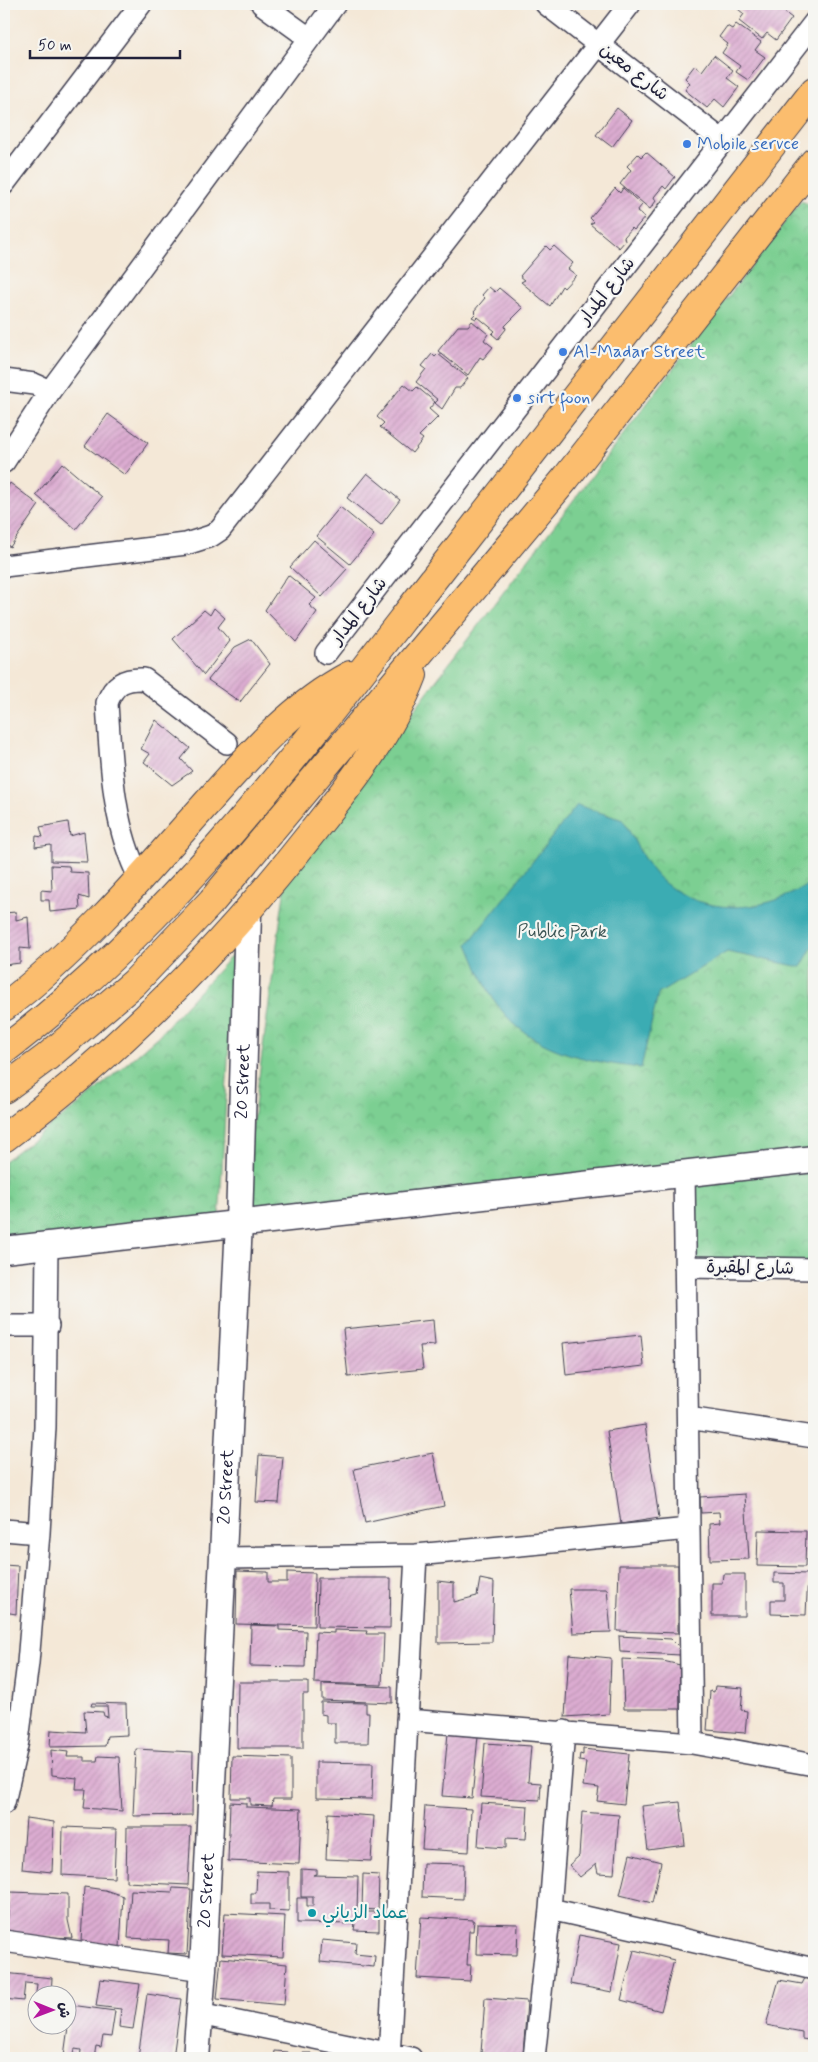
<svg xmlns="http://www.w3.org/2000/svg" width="818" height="2062" font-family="Mynerve,'Playpen Sans Arabic',sans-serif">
  <defs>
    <pattern id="park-crowns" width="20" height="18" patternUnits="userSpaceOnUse" patternTransform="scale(1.25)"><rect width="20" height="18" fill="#7bcf92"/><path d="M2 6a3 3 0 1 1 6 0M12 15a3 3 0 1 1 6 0" fill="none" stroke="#6ab17f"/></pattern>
    <pattern id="building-hatch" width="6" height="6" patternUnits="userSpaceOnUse" patternTransform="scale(1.25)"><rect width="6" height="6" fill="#dcacd1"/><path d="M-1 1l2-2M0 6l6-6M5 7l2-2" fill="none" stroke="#bc94b4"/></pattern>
  </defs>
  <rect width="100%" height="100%" fill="#f6f6f2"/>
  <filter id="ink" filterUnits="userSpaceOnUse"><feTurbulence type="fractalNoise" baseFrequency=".02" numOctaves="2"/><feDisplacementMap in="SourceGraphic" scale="10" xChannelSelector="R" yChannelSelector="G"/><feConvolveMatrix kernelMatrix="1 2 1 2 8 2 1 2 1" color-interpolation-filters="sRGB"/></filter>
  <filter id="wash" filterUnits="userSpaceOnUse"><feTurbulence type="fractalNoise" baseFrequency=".0096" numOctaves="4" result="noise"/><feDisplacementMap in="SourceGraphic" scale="20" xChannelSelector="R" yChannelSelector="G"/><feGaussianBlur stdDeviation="1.12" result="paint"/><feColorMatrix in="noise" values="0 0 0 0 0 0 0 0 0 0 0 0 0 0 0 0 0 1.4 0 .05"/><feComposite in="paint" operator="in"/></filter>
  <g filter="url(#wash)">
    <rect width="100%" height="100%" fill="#f4e8d7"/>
    <path fill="url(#park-crowns)" stroke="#4e7866" d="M801,201L814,206V1269L685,1267L684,1172L239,1223L286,878Z
      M234,953L219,1222L4,1240V1161L81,1103L158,1036Z"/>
    <path fill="#3aacb3" stroke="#2e6777" d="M577,805L623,820C633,837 643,861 657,876C699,918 768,915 814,880V944L801,967L727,952L658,994L641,1068C585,1061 527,1051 494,1000C483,983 476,962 468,944Z"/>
    <g id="blocks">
      <path fill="url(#building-hatch)" d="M742,4H784L780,9L792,18L776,40L767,33L762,39L739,21L744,14L738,9Z
        M736,24L761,42L755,50L765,57L748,80L736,72L740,66L722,53L728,44L719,37L727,26L732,29Z
        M714,55L733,70L727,78L739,87L724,107L715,99L707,108L685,90L690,83L685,78L695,65L702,71Z
        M617,108L632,120L612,147L596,135Z
        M646,152L675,177L666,189L663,186L654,197L656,201L650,209L620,184L631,170L627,166L638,154L641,157Z
        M615,188L620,193L623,188L642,205L637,211L645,217L634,230L632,228L624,237L625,241L619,248L590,224L594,222L590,218Z
        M546,246L550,250L554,246L573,263L568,269L576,275L564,288L562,286L550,306L521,282L525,280L520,276Z
        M489,287L495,292L499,288L523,308L505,326L506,329L498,339L492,334L495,331L478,317L476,319L472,317L476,313L474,311L485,298L482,295Z
        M472,321L488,334L484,340L493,347L483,359L480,357L468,375L438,351L458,326H468Z
        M432,354L435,357L438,354L468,378L460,388H455L442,409L435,403L438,400L416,382L426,369L422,366Z
        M404,384L413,391L417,387L435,402L429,409L438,417L419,436L423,439L412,453L380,427L384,423L377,417Z
        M108,414L148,443L125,475L85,446Z
        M62,463L102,497L76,529L36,495Z
        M367,473L400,500L381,525L347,498Z
        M10,483L39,505L10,547L4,543V494Z
        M340,507L374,535L350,564L316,536Z
        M314,540L347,569L322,597L290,567Z
        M288,575L316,598L309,605L317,612L296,642L265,610Z
        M214,608L225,618L218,627L230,641L204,675L173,639L204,610L210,615Z
        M251,639L270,664L240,702L208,680L235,647Z
        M156,720L190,748L181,759L192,771L172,785L144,762L150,754L141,749Z
        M68,822L70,836L84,832L87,862L51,861V845L35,847L36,836L43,837L40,827Z
        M51,865L69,866L70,872L88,873L89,899L79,896L80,909L50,912L49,900H41V890L52,891Z
        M16,912V920L28,917L30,949L20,948V963L4,965V922L7,921L4,913Z
        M433,1320L435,1345L420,1346L423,1369L348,1377L343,1329Z
        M641,1335L644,1366L566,1375L563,1343Z
        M645,1425L659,1518L621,1524L607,1431Z
        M433,1453L444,1506L365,1523L354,1469Z
        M259,1455L283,1457L279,1503L256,1502Z
        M745,1494L749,1559L710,1560L709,1524L720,1523L719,1512L701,1513L700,1497Z
        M758,1530L806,1531L805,1567L757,1566Z
        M4,1565L18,1566L16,1614L4,1612Z
        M619,1565H678V1633L617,1631Z
        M237,1571L268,1572V1582H287V1572L315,1573L314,1626L236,1624Z
        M774,1573L808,1574L806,1615L771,1614V1600H784V1583H774Z
        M723,1574H745V1616H712V1583H722Z
        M318,1578H391L390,1628L317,1627Z
        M480,1579L494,1582L492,1642L438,1643V1581L454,1583V1602L477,1596Z
        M569,1589H607L611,1632L573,1633Z
        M4,1618H6V1654H4Z
        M251,1625L279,1626V1630L306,1631L305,1667L250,1666Z
        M334,1630L367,1631L366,1634H384L382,1685L314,1683L316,1632L334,1633Z
        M619,1636L671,1639L679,1647L681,1655L620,1652Z
        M569,1654L611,1658L609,1714L565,1717Z
        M622,1659L663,1661L680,1665V1709H624Z
        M238,1682H308V1694H303V1748H237Z
        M322,1684L392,1687V1703L322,1700Z
        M715,1686L743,1688L741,1710L747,1711L745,1733L707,1730L710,1691L714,1692Z
        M321,1702L366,1703V1713H369L368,1743H335V1723H326V1715L321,1714Z
        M92,1703L126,1704L127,1735L107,1736L105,1746L50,1747L51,1730L86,1732L84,1711L103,1712L104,1716L108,1717L107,1706H91Z
        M448,1733L478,1736L472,1798L442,1796Z
        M485,1743L531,1746L528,1782L541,1783L540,1800L481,1797Z
        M136,1749L193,1752L192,1815L133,1816Z
        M583,1749L629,1754L624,1804L597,1801L599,1788L583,1786L586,1762L579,1761L580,1754L583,1755Z
        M51,1750L68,1752L67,1757H84V1761H97L98,1756L119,1757L122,1811L84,1808L86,1789H76L77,1778L52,1775Z
        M232,1756L291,1758V1799H273L272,1806L250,1805V1798H231Z
        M316,1762L373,1763L372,1799L316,1798Z
        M230,1802L246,1803V1807L301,1809L299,1864L228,1861Z
        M680,1802L685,1845L648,1850L642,1806Z
        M481,1803L528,1806L526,1839L506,1838V1848L478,1846Z
        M425,1806L471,1809L469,1852L422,1849Z
        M582,1812L619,1815L614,1874L598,1873L596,1864L580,1877L569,1865L579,1856Z
        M328,1813L374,1816L371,1861L326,1859Z
        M26,1818L54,1822L52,1872L22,1869Z
        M63,1827L116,1829L114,1878L62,1875Z
        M127,1827H191L188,1885L126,1882Z
        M630,1854L661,1862L652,1903L620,1895Z
        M423,1863L464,1864L463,1899L422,1897Z
        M301,1869L317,1870V1874L313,1875L358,1876L357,1911L354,1912H379V1931L354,1930L355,1924L297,1923V1898H307V1906H313V1897H301Z
        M257,1871L289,1872V1911L269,1910V1904H251V1893H256Z
        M363,1874L379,1875L378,1910L362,1909Z
        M84,1887L105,1890L123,1896L120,1947L81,1942Z
        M173,1888L191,1889L187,1954L168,1953L169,1940L128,1938L131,1890L172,1892Z
        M10,1892L68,1894V1920L72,1938L6,1935Z
        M225,1913L285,1916L283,1957L222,1954Z
        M421,1917L474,1920L473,1931H469L467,1965H471L470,1981L417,1978Z
        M477,1923L518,1924L517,1955L476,1954Z
        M579,1935L621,1943L612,1992L570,1984Z
        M322,1940L356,1943L355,1954L375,1956L374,1967L320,1962Z
        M634,1950L674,1960L661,2011L621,2000Z
        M221,1958L287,1964L284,2005L217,1999Z
        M4,1973L52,1978L51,1994H38V2003L35,2002L37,1984L25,1983L23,2001L4,1999Z
        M805,1978L814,1980L812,2016H814V2041L802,2039V2032L766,2025L779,1980L802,1984Z
        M100,1979L140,1984L133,2029L119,2027L121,2009L96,2006Z
        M147,1994L181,1999L173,2058H138Z
        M485,1998L527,2001L523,2056L481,2053Z
        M71,2005L115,2011L111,2037L103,2036L101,2047L96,2046L94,2058H80L81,2050L75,2049L73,2057L64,2056Z
        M274,2051L287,2052V2058H273Z
        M301,2053H311V2058H300Z"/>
    </g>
  </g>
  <g filter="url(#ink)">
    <use href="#blocks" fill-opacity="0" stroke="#424052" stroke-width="1"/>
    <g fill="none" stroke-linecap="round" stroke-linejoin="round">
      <g stroke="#424052" stroke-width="24">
        <path id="minor" d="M262,4L309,38
          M546,4L723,141
          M4,184L141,4
          M4,380L34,384L50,391
          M4,462L50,391L335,4
          M4,566L186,544L211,536L220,530L630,4
          M326,653L814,23
          M140,879C112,825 111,763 107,703C114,684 124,678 144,679L227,743
          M684,1172L692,1743
          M685,1267L814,1269
          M4,1326H48
          M688,1418L814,1437
          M4,1530L39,1533
          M223,1558L416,1555L689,1529
          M407,1720L692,1743L814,1765
          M4,1803L18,1741L28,1663L39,1533L45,1427L47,1245
          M550,1909L814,1969
          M4,1941L203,1970
          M199,2014L411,2058
          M389,2058L416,1555
          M534,2058L550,1909L564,1731"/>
      </g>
      <g stroke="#424052" stroke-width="29">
        <g id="tertiary">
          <path d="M4,1250L814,1159"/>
          <path id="s1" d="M196,2058L203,1970L239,1223L248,913"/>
        </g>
      </g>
      <g stroke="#424052" stroke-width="30">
        <path id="trunk" d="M4,1007C73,955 132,888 189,823C238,769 284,710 350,675
          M4,1050C173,922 300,751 429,585C558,421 686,256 814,91
          M4,1089L47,1057L134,983L212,901L566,478L814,162
          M4,1138C121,1051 224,945 314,830C352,782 391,733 413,675"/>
      </g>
      <use href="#minor" stroke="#fff" stroke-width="21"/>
      <use href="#tertiary" stroke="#fff" stroke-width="26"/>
      <use href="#trunk" stroke="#fbbd6e" stroke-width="28"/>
    </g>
  </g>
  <g fill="#3f7fe0" stroke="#f6f6f2" stroke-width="2">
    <circle cx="687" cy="144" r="5"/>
    <circle cx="563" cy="352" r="5"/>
    <circle cx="517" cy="398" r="5"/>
  </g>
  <circle fill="#0f9aa8" stroke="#f6f6f2" stroke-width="2" cx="312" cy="1913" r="5"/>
  <g text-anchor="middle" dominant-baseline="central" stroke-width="4.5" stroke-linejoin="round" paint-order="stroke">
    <g font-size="18" fill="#22223b" stroke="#f6f6f2">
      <text transform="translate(634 72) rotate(38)">شارع معين</text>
      <text transform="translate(607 291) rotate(-52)">شارع المدار</text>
      <text transform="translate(359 611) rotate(-52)">شارع المدار</text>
      <text stroke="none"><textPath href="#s1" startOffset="978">20 Street</textPath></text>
      <text transform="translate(750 1268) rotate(1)">شارع المقبرة</text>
      <text stroke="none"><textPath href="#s1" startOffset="572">20 Street</textPath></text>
      <text stroke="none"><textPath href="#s1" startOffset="168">20 Street</textPath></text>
    </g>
    <g font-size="18" fill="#366cbe" stroke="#f6f6f2" text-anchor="start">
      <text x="697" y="144">Mobile servce</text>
      <text x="573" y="352">Al-Madar Street</text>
      <text x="527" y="398">sirt foon</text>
    </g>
    <g font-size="18" fill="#3d5655" stroke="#f6f6f2">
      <text x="562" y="932">Public Park</text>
    </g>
    <g font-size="18" fill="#0d838f" stroke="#f6f6f2" text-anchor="start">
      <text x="322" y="1913">عماد الزياني</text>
    </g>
  </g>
  <rect width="818" height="2062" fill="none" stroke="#f6f6f2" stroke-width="20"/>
  <g transform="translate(52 2010) rotate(91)"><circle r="24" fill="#f6f6f2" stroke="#a1a1a9"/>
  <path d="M0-4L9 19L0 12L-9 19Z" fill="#b5179e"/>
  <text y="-8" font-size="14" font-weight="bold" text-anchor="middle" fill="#22223b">ش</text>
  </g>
  <path d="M30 50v8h150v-8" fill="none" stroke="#22223b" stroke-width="2.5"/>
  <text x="38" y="50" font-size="15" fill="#22223b" stroke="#f6f6f2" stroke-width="4" paint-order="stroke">50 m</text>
</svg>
